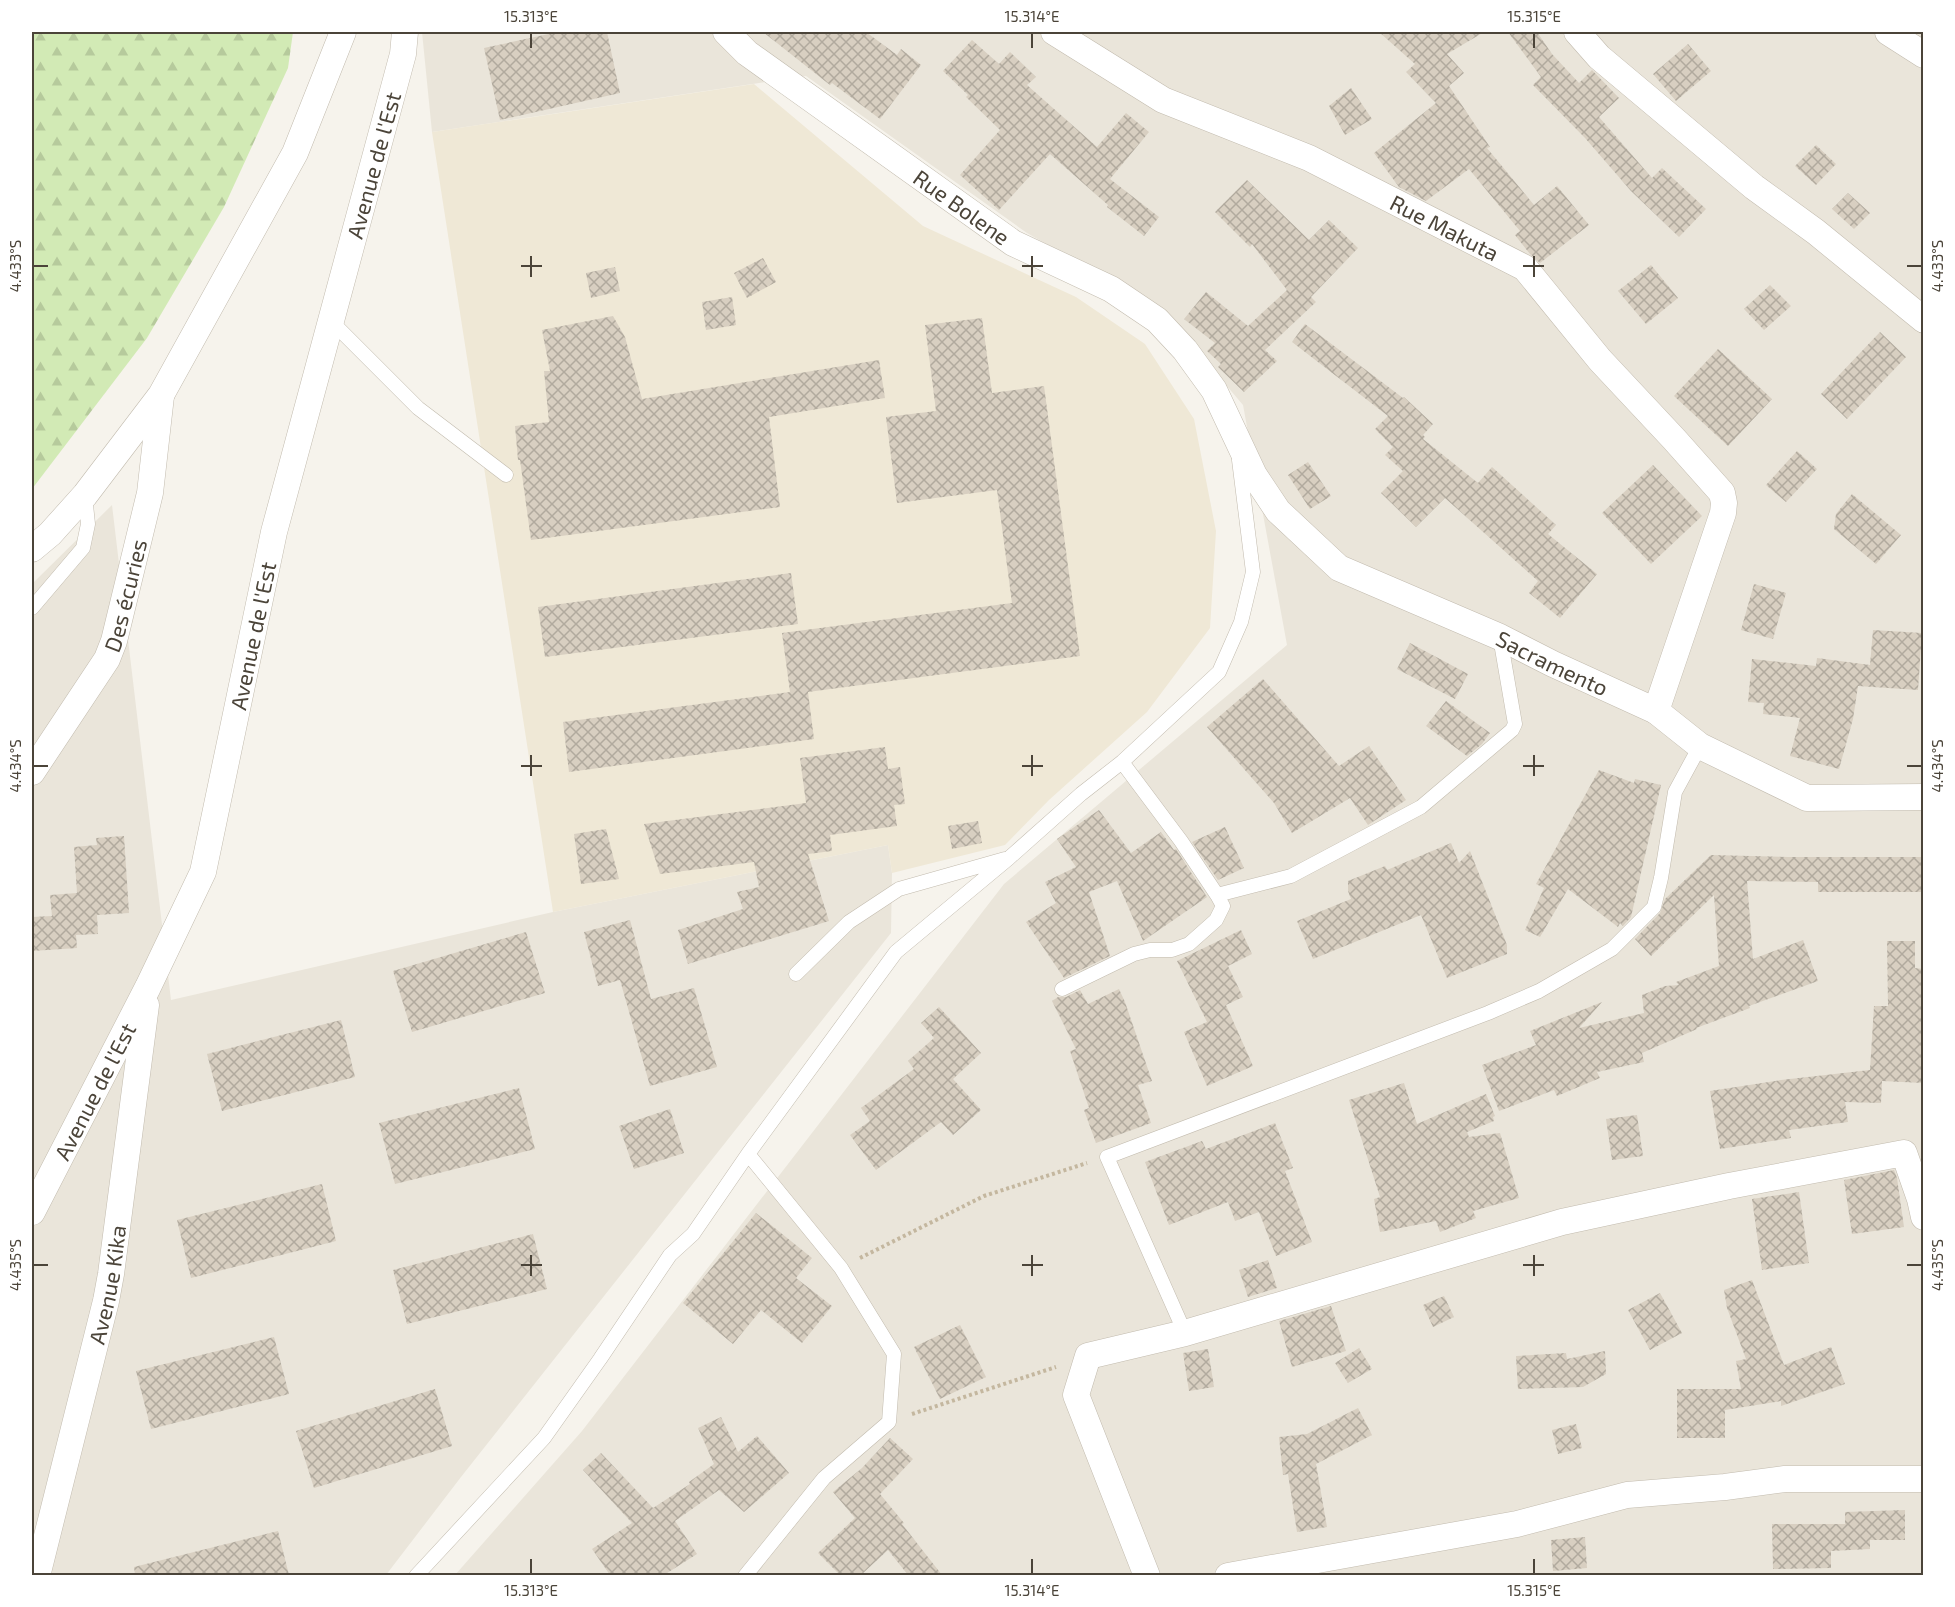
<svg xmlns="http://www.w3.org/2000/svg" width="1955" height="1607" font-family="'Exo 2',sans-serif">
  <defs>
    <pattern id="forest-firs" width="22" height="20" patternUnits="userSpaceOnUse" patternTransform="scale(1.5)"><rect width="22" height="20" fill="#d2eab5"/><path d="M5 1l3.5 6h-7zM16 11l3.5 6h-7z" fill="#b6ca9c"/></pattern>
    <pattern id="building-cross-hatch" width="8" height="8" patternUnits="userSpaceOnUse" patternTransform="scale(1.5)"><rect width="8" height="8" fill="#d8cfc1"/><path d="M0 0l8 8M0 8l8-8" fill="none" stroke="#b1aa9e"/></pattern>
  </defs>
  <rect width="100%" height="100%" fill="#f6f3ec"/>
  <path fill="#eae5da" d="M422,32H1923V1575H455L582,1431L1004,884L1287,645L1243,405L1165,313L1027,233L806,76L432,132Z
    M112,505L171,1000L553,912L888,845L892,873L891,933L461,1477L386,1575L32,1576V584Z"/>
  <path fill="#efe8d6" d="M754,84L923,226L1076,297L1145,344L1194,419L1216,531L1210,628L1147,712L1049,800L1005,845L892,873L888,845L553,912L432,132Z"/>
  <path fill="url(#forest-firs)" d="M32,32H293L288,68L224,207L147,338L32,489Z"/>
  <path fill="url(#building-cross-hatch)" d="M558,32H607L620,93L500,120L484,48Z
    M763,32H866L897,55L901,49L921,65L880,119L832,83L830,85Z
    M1379,32H1484L1447,54L1464,73L1449,86L1490,147L1487,148L1534,205L1557,186L1589,225L1540,263L1530,254L1515,235L1520,231L1469,169L1426,201L1399,187L1374,153L1436,103L1406,72L1415,64Z
    M1508,32H1537L1552,54L1579,83L1592,70L1619,98L1599,117L1652,178L1662,168L1706,209L1679,237L1631,191L1585,138L1533,85L1541,77Z
    M972,40L999,64L1010,52L1036,77L1027,85L1097,147L1126,113L1149,132L1110,179L1159,217L1144,236L1107,207L1108,205L1050,154L999,210L960,175L1000,130L966,97L968,95L943,71Z
    M1688,44L1711,71L1676,101L1653,74Z
    M1351,88L1372,119L1345,135L1329,106Z
    M1816,145L1836,164L1816,185L1795,166Z
    M1247,180L1309,240L1329,220L1358,248L1311,297L1316,302L1265,350L1277,361L1244,392L1218,367L1221,364L1207,351L1215,343L1184,319L1206,292L1248,326L1287,290L1252,244L1250,247L1215,212Z
    M1848,193L1870,213L1854,229L1832,209Z
    M763,258L776,282L747,298L734,273Z
    M1651,265L1678,298L1646,324L1618,291Z
    M615,267L620,291L591,298L586,273Z
    M1770,285L1791,306L1764,330L1744,309Z
    M732,297L736,325L706,330L702,302Z
    M613,316L625,337L642,399L879,360L885,398L769,417L780,507L531,540L520,460H518L515,426L549,422L544,371H550L542,330Z
    M982,318L992,393L1044,386L1080,656L808,692L814,739L569,772L563,722L790,692L782,633L1012,603L997,490L897,503L886,417L936,411L925,325Z
    M1305,324L1403,398L1404,397L1433,424L1423,435L1425,437L1423,439L1478,483L1492,467L1556,525L1548,534L1597,574L1560,618L1529,593L1538,581L1445,498L1416,527L1381,493L1403,471L1385,455L1393,447L1375,429L1388,416L1292,342Z
    M1880,332L1906,357L1847,419L1821,394Z
    M1718,349L1772,399L1728,446L1674,396Z
    M1797,451L1817,469L1786,502L1766,485Z
    M1308,462L1331,496L1310,509L1288,475Z
    M1653,465L1702,516L1651,564L1602,513Z
    M1852,494L1901,535L1876,564L1834,529L1836,514Z
    M791,573L798,624L545,657L538,607Z
    M1754,584L1786,593L1773,639L1741,630Z
    M1873,630L1922,633L1918,690L1858,686L1853,719L1839,769L1790,756L1800,718L1763,714L1764,703L1748,702L1752,659L1816,666L1817,658L1870,665Z
    M1410,643L1468,674L1455,699L1397,669Z
    M1263,679L1339,766L1369,746L1406,800L1368,825L1350,798L1292,833L1274,803L1207,727Z
    M1446,701L1490,733L1482,744L1467,756L1426,726Z
    M885,747L888,769L900,767L905,804L894,805L897,826L830,835L832,851L808,854L829,921L688,964L678,930L743,909L737,892L759,887L754,862L660,874L644,824L806,803L800,758Z
    M1599,770L1634,783L1635,779L1661,785L1631,917L1623,926L1620,923L1618,927L1568,889L1540,937L1525,930L1544,888L1536,884Z
    M1099,810L1131,853L1161,832L1174,850L1176,849L1207,897L1143,941L1117,881L1089,892L1110,956L1064,978L1026,922L1056,903L1045,882L1076,867L1057,839Z
    M978,821L982,843L952,849L948,826Z
    M1225,827L1244,868L1218,880L1192,842Z
    M606,829L619,879L581,884L574,834Z
    M124,836L129,913L97,915L98,934L76,935L77,948L32,951V917L52,916L50,895L77,893L74,847L97,845L96,838Z
    M1451,843L1459,863L1470,851L1507,945V954L1447,978L1421,915L1313,959L1297,921L1351,899L1348,891V881L1385,866L1387,870Z
    M1711,855L1788,857H1923V892H1818V882L1747,881L1753,959L1803,940L1818,981L1749,1006L1750,1008L1696,1028L1697,1029L1642,1053L1644,1062L1597,1072L1600,1078L1557,1096L1554,1090L1499,1111L1482,1065L1536,1045L1530,1031L1602,1002L1579,1028L1644,1013L1642,995L1665,986L1679,985L1676,982L1719,966L1714,895L1651,956L1635,939L1660,913L1665,899Z
    M630,920L651,999L694,988L717,1067L650,1086L620,980L598,986L584,932Z
    M1241,930L1252,954L1228,966L1243,997L1226,1005L1253,1066L1207,1086L1184,1032L1207,1022L1177,961Z
    M526,932L545,993L412,1032L393,971Z
    M1887,941H1915V968L1923,969V1083L1882,1081L1881,1103L1845,1102L1848,1122L1789,1130L1791,1138L1720,1149L1710,1091L1781,1080L1870,1070L1874,1006H1888Z
    M1119,989L1125,1002L1152,1081L1138,1085L1151,1123L1096,1143L1084,1110L1089,1108L1070,1051L1076,1049L1052,1001L1058,997H1066L1080,990L1088,1004Z
    M939,1007L981,1053L953,1079L981,1110L953,1135L941,1122L876,1170L850,1135L870,1121L861,1108L914,1069L908,1061L934,1038L921,1023Z
    M341,1020L355,1077L222,1111L207,1054Z
    M1404,1083L1417,1124L1486,1094L1495,1116L1493,1117L1494,1121L1467,1132L1469,1137L1500,1133L1519,1198L1473,1211L1476,1218L1440,1232L1436,1221L1380,1232L1374,1199L1380,1197L1349,1100Z
    M519,1088L535,1149L395,1184L379,1123Z
    M670,1109L684,1153L634,1169L619,1126Z
    M1637,1115L1643,1156L1612,1160L1606,1119Z
    M1275,1123L1293,1168L1285,1171L1312,1242L1276,1256L1259,1212L1235,1221L1228,1202L1169,1225L1145,1162L1202,1141L1206,1149Z
    M1894,1170L1897,1178L1904,1227L1852,1234L1844,1180Z
    M322,1184L336,1241L191,1278L177,1220Z
    M1799,1192L1809,1263L1762,1270L1752,1199Z
    M756,1213L812,1258L796,1278L832,1306L802,1343L761,1310L733,1344L683,1303Z
    M533,1234L547,1289L407,1324L393,1270Z
    M1268,1260L1277,1288L1248,1297L1239,1270Z
    M1752,1280L1784,1365L1831,1347L1845,1384L1781,1406V1401L1725,1410V1438H1677V1389H1741L1736,1361L1746,1359L1727,1308L1724,1290Z
    M1660,1293L1682,1333L1650,1350L1628,1310Z
    M1444,1296L1454,1317L1433,1327L1423,1305Z
    M1331,1306L1346,1351L1292,1367L1279,1321Z
    M960,1325L986,1377L940,1399L914,1347Z
    M274,1337L289,1394L151,1429L136,1371Z
    M1359,1348L1372,1369L1348,1383L1335,1363Z
    M1208,1349L1214,1387L1189,1391L1183,1353Z
    M1605,1351L1606,1374L1583,1387L1518,1389L1516,1356L1566,1353L1567,1359Z
    M435,1389L452,1446L314,1488L296,1431Z
    M1358,1408L1372,1435L1316,1464L1327,1527L1297,1532L1288,1474L1283,1475L1279,1437L1307,1434Z
    M721,1417L738,1452L757,1436L789,1473L744,1512L719,1490L675,1521L697,1554L664,1575H610L592,1549L632,1523L583,1470L601,1453L653,1508L690,1484L689,1482L714,1464L698,1428Z
    M1576,1424L1582,1448L1558,1454L1552,1430Z
    M890,1438L913,1459L880,1494L904,1523L902,1524L942,1575H908L888,1550L861,1575H840L818,1553L855,1518L833,1492L862,1468Z
    M1905,1510V1540H1870V1549L1831,1551V1568L1773,1569L1772,1524H1845V1512Z
    M278,1531L289,1575H135L134,1567Z
    M1585,1537L1587,1568L1553,1571L1551,1540Z"/>
  <g fill="none" stroke-linecap="round" stroke-linejoin="round">
    <g stroke="#c2bbae" stroke-width="15">
      <path id="service" d="M331,321L418,408L506,475
        M32,608L83,548L88,524L85,495
        M1122,762L1181,841L1217,895
        M796,974L849,922L899,889L1005,859
        M1062,989L1134,954L1150,950H1172L1189,944L1216,920L1223,906L1217,895L1291,876L1421,807L1512,730L1515,724L1500,637
        M1185,1333L1107,1157L1488,1013L1539,991L1612,949L1654,907L1661,878L1675,792L1700,746
        M416,1576L544,1438L600,1359L670,1255L693,1234L748,1154L896,952L1009,858L1081,794L1122,762L1219,672L1241,622L1253,572L1239,460
        M745,1576L824,1478L889,1422L894,1354L841,1268L748,1154"/>
    </g>
    <g stroke="#c2bbae" stroke-width="27">
      <g id="minor">
        <path id="s1" d="M726,32L747,53L1013,243L1111,289L1157,320L1185,350L1214,390L1254,475L1278,511L1339,568L1500,637L1553,664L1656,711L1700,746L1807,798L1924,797"/>
        <path id="s2" d="M1054,32L1163,100L1309,158L1525,268L1600,360L1674,439L1722,493L1724,503L1723,513L1656,711"/>
        <path d="M1577,32L1599,57L1754,187L1816,232L1924,320"/>
        <path d="M1888,32L1924,55"/>
        <path d="M32,549L50,534L85,495L161,395L295,153L343,32"/>
        <path id="s3" d="M32,772L107,659L114,641L150,493L161,396"/>
        <path id="s4" d="M32,1212L148,987L203,872L274,532L403,54L405,32"/>
        <path id="s5" d="M37,1576L106,1301L111,1274L146,1005"/>
        <path d="M1147,1576L1076,1395L1088,1356L1185,1333L1562,1222L1729,1186L1904,1153L1920,1199L1924,1217"/>
        <path d="M1228,1576L1517,1524L1627,1495L1725,1487L1785,1479H1924"/>
      </g>
    </g>
    <path stroke="#c4b79f" stroke-width="4" stroke-dasharray="3 3" stroke-linecap="butt" d="M860,1258L984,1196L1087,1163
      M912,1414L1056,1367"/>
    <use href="#service" stroke="#fff" stroke-width="14"/>
    <use href="#minor" stroke="#fff" stroke-width="26"/>
  </g>
  <path fill="none" stroke="#4b4439" stroke-width="2" d="M531,33V48M1032,33V48M1534,33V48M531,256V277M1032,256V277M1534,256V277M33,266H48M521,266H542M1022,266H1043M1523,266H1544M1907,266H1922M531,755V776M1032,755V776M1534,755V776M33,766H48M521,766H542M1022,766H1043M1523,766H1544M1907,766H1922M531,1255V1276M1032,1255V1276M1534,1255V1276M33,1265H48M521,1265H542M1022,1265H1043M1523,1265H1544M1907,1265H1922M531,1559V1574M1032,1559V1574M1534,1559V1574"/>
  <g text-anchor="middle" dominant-baseline="central" stroke-width="4.5" stroke-linejoin="round" paint-order="stroke">
    <g font-size="22" fill="#4b4439" stroke="#fff">
      <text stroke="none"><textPath href="#s4" startOffset="1108">Avenue de l'Est</textPath></text>
      <text stroke="none"><textPath href="#s1" startOffset="294">Rue Bolene</textPath></text>
      <text stroke="none"><textPath href="#s2" startOffset="438">Rue Makuta</textPath></text>
      <text stroke="none"><textPath href="#s3" startOffset="202">Des écuries</textPath></text>
      <text stroke="none"><textPath href="#s4" startOffset="622">Avenue de l'Est</textPath></text>
      <text stroke="none"><textPath href="#s1" startOffset="1065">Sacramento</textPath></text>
      <text stroke="none"><textPath href="#s4" startOffset="136">Avenue de l'Est</textPath></text>
      <text stroke="none"><textPath href="#s5" startOffset="300">Avenue Kika</textPath></text>
    </g>
  </g>
  <rect width="1955" height="1607" fill="none" stroke="#ffffff" stroke-width="66"/>
  <rect x="33" y="33" width="1889" height="1541" fill="none" stroke="#4b4439" stroke-width="2"/>
  <g font-size="15" text-anchor="middle" fill="#4b4439">
    <text x="531" y="22">15.313°E</text>
    <text x="1032" y="22">15.314°E</text>
    <text x="1534" y="22">15.315°E</text>
    <text transform="translate(16 266) rotate(-90)" y="5">4.433°S</text>
    <text transform="translate(1938 266) rotate(-90)" y="5">4.433°S</text>
    <text transform="translate(16 766) rotate(-90)" y="5">4.434°S</text>
    <text transform="translate(1938 766) rotate(-90)" y="5">4.434°S</text>
    <text transform="translate(16 1265) rotate(-90)" y="5">4.435°S</text>
    <text transform="translate(1938 1265) rotate(-90)" y="5">4.435°S</text>
    <text x="531" y="1596">15.313°E</text>
    <text x="1032" y="1596">15.314°E</text>
    <text x="1534" y="1596">15.315°E</text>
  </g>
</svg>
